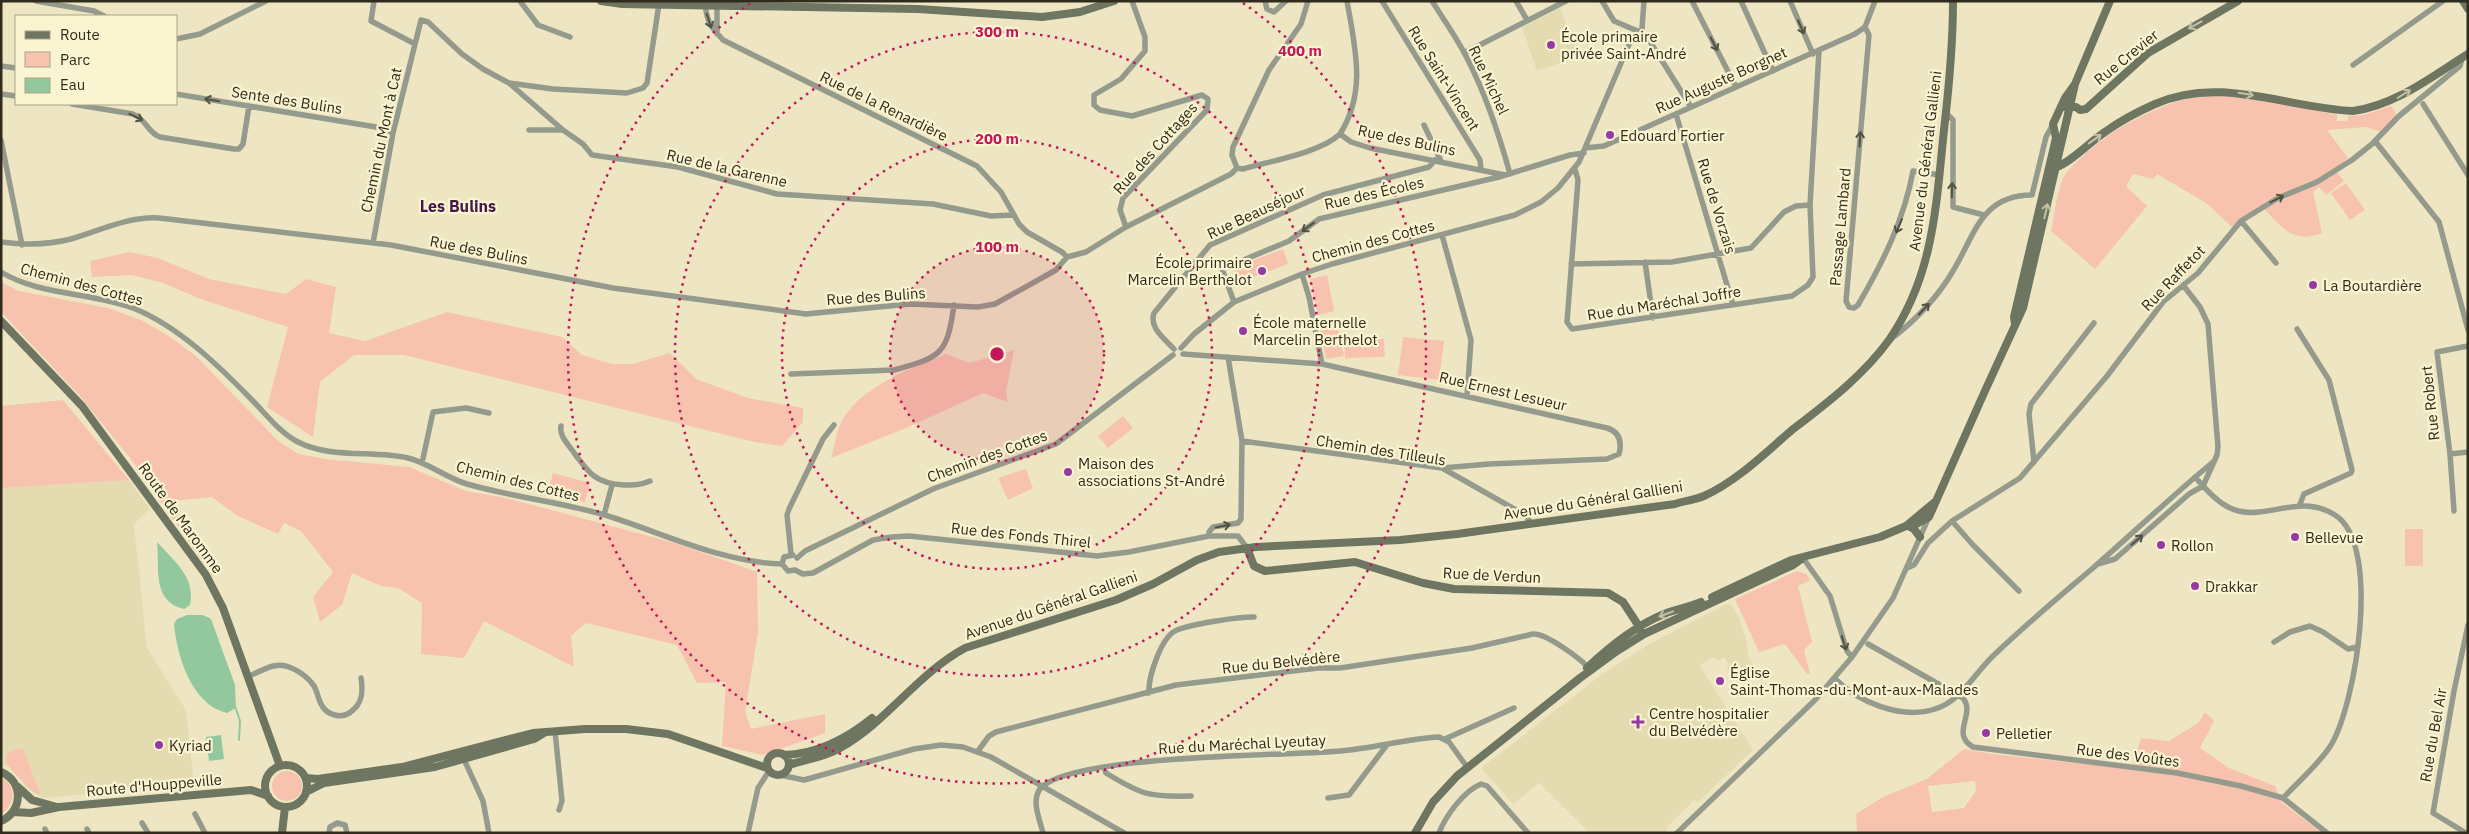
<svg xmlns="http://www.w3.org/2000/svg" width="2469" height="834" font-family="'IBM Plex Sans',sans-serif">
  <rect width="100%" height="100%" fill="#eee6c3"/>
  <path fill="#e4dbb1" d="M1560,8L1578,57L1537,71L1522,27Z
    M129,480L150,509L134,524L147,648L186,710L194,785L43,798L26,788L17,773L8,766H1V488Z
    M1727,604L1732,605L1739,618L1747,643L1748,656L1758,672L1738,684L1727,667L1728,663L1725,657L1718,661L1715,657L1711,658L1700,666L1753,750L1698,802L1694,800L1667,827V833H1590L1539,783L1513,804L1481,768L1605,672L1651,643Z"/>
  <path fill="#f8c3ae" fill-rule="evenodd" d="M2198,95L2235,96L2329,113L2337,115V121H2347L2348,116L2363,115L2391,106L2397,116L2381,132L2366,127L2327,130L2348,158L2337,172L2344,181L2326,195L2319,187L2313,192L2322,233C2291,245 2282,226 2261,206L2232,227L2206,203L2157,174L2154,179L2133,174L2126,186L2147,206L2095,269L2051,231C2055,214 2056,194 2063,179C2067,169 2079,160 2086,153C2120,124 2155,107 2198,95Z
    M2346,183L2365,210L2350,220L2331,193Z
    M1283,249L1288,264L1238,283L1233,268Z
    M129,252L158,258L209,279L286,294L306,279L336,287L329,333L365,341L447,312L562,337L582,355L612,364H633L670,353L696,379L748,398L803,408V422L782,446L754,442L404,355H354L320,382L313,437L267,407L288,327L203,300L163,283L132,275L92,277L90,261Z
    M1327,275L1334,311L1318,315L1310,279Z
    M1,282L19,291L108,308L141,320L169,336L196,356L278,441L299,454L325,459L409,467L466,491L506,498L675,543L757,572L758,633L745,712L751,729L825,714V733L763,755L722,746L726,682L697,683L677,645L586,623L571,636L574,667L484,621L464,658L421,654L422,603L398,588L381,586L352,573L342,605L320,622L313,597L333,572L301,531L284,523L278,534L236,515L212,497L172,501L209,564L205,565L130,458L79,395L1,312Z
    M1336,318L1344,356L1326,359L1319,322Z
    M1403,337L1444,341L1439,380L1398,375Z
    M1344,339H1384L1385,357L1345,358Z
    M1014,350L1006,392L1008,402L983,393L906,428L831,458C834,447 836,435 840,425C856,388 912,368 946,354L970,363Z
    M63,400L129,480L1,488V406Z
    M1123,416L1133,428L1108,448L1098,436Z
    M1026,469L1033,488L1008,500L998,478Z
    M553,473L590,483L585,502L548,492Z
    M2405,529H2423V566H2405Z
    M1797,571L1806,574L1811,580L1798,586L1812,642L1804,650L1810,674H1807L1785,644L1759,652L1735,599Z
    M2205,712L2214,721L2200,748L2229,768L2275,786L2281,802L2322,833H1857L1856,814L1883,797L1927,779L1964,749L1993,754L2132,769L2141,738L2169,741L2198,723ZM1975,781L1976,791L1964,808L1932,812L1928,786Z
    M15,749H23L40,793L38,795C31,791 7,767 6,761C6,760 7,754 8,753Z
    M272 786a15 15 0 1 1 30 0a15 15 0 1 1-30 0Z
    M1,777C17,785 16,805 1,814Z"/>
  <path fill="#93c89f" d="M157,542C174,561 196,577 190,605L184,609C151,601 160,568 157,542Z
    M187,615H203L211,619L235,685L236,708L227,713C192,705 177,657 174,624L177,619Z
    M221,735L224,759L209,761L206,737Z"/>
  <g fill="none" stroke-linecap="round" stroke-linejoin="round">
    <path stroke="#93c89f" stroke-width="2" d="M235,706L240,721L239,740"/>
    <path stroke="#949a8c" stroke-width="5.5" d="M36,1L94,11L104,16
      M374,1L371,21L415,44
      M520,1L538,25L570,37
      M1265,1L1267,9L1274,12L1286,1
      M1382,1L1480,160L1481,169
      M1432,1C1444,20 1457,38 1467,58C1486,95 1499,134 1510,174
      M1516,1L1527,20
      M1602,1L1614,21L1640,32L1649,40L1691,107
      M1692,1L1736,87
      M1741,1L1773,71
      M1790,1L1813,54
      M705,5C708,25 711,26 723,40L977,166L1001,192L1019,224L1027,232L1062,252L1067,257
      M1865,27L1869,35L1846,301L1849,307L1854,308L1858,305C1883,262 1904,220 1913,171L1940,175
      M717,34V6
      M176,39L200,34L266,1
      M1464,53L1566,1
      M2353,65L2443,1
      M1,66L16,68
      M509,83L553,89L627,93L643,88L647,83L659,4
      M1,94L16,96
      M176,94L382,128L393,133
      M72,104L133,114C146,119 148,133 160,137L234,149H239L243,144L249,106
      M2423,104L2468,175
      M1946,113L1953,120V207L1984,215
      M1676,114L1733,305
      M1424,125L1441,161
      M563,130L583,144L592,155L678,167L777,194L933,204L991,216L1013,215
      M1340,134C1367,91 1355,48 1347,1
      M1,140L22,245
      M2375,141L2439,222L2468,330
      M1585,148L1604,146L1855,34L1865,27L1875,1
      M1237,168L1232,155L1233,147L1269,70L1301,24L1308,1
      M1575,169L1578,180L1567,322L1572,329L1792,296L1808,285L1813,277L1810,205
      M2241,221L2276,263
      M1126,227L1120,210L1123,198L1207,110L1208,99L1202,95L1132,116L1100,110L1094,105V95L1121,79L1145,51V37L1132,1
      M1442,235L1471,340L1467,396
      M1,242C25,245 48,245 71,239C99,231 129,216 159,218L391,245L613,288L806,314L910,304L978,307L995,304L1056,270L1067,257L1086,252L1126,227L1231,174L1237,168L1243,169C1270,161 1320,153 1340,134L1351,142L1370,148L1505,175
      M373,243L393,133L421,20L428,22L462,54L483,69L509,83L563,130H529
      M1645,262L1653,318
      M1571,264L1672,262L1751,248L1784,212L1796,206L1810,205L1819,51
      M1,272C40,296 91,292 133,308C178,326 218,365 251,399C266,414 279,432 298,442C331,459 373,450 408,458C429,463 446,478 467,484C512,497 560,502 605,515C663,533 720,562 782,564
      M1302,274L1309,297L1322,364
      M2183,285L2200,307L2208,324L2218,447L2217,455L2203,486
      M1234,302L1222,269L1289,241L1319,219L1499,177L1570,155L1584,153
      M2297,329L2329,380L2352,470L2351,473L2304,494L2300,504
      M1891,339C1916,320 1937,298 1953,271C1975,235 1981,195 2032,195L2046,137L2053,124
      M1181,348L1194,334L1234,302L1302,274L1332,264L1515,215L1541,202L1558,188L1579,162L1630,42L1642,29L1644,1
      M1174,349C1164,338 1149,328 1154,313L1210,245L1323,195L1429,167L1435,160
      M1183,354L1322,364L1607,428C1620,432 1622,442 1619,454L1607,459L1489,464L1442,468
      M791,374L894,370C942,357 947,354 954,305
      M561,426C559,435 567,443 572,450C588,472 595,484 624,485C634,485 641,485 650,481
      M1242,441L1442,468L1525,515L1532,524
      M2450,454L2468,452
      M2034,462L2029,414L2031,404L2094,323
      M422,463L433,412L466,408L489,413
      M2195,477C2205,488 2215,500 2228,507C2263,525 2296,491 2335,515C2382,544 2356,704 2331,745C2321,762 2297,783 2283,798
      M2454,511L2450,454L2437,352L2468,346
      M604,515L612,485
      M1952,521L1973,545L2019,591
      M1209,536V532L1213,527L1238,523L1241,519L1242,441L1228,357
      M791,554L787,515L789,509L823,439L834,425
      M797,558L805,551L933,489L1056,444L1173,355
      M1803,558L1830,596L1847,651L1852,657
      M782,564L784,557L793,555
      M782,564L788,571L795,570
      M2098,564L2115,559L2189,494L2203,486
      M1907,568L1914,565L1928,543L1952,521L2020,478L2107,376L2163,302L2198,273L2241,221L2278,198L2317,182L2352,160L2372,144L2399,116L2460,66L2462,58
      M795,570L803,574L813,573L873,540L892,537L909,536L1097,556L1129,552L1209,536H1238L1247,548
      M2274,642L2290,632L2310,626L2323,632L2348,649L2357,647
      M1868,644L1963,698C1976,714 1950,734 1973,747L2177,773L2241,786L2283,798L2327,833
      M249,676C262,671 275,661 289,667C298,670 309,678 314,686C317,691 318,698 321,704C327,716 343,720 353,710C363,702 363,690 361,678
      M1834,678C1858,702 1901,720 1935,709C1960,702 1974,674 1993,656C2025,625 2059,597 2093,568C2133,533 2172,496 2213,462
      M1149,693C1148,678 1161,636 1177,630C1192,624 1237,617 1254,617
      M555,731L562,801L559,810
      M1445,739L1514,708
      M978,751L989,736L996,732L1176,685L1318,668H1340L1472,648L1533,634C1546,633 1579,658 1588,667
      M462,755L483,801L489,833
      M1104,768L1106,773C1142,795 1148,797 1191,796
      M780,775L804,780L914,749L941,745L963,747L991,757L1124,833
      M1328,798L1349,795L1386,746
      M195,814L205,833
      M142,823L148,833
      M45,829L47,833
      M87,829L89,833
      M329,833L330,827L337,823L345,825L347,833
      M748,833L758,788L769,771
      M1043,833C1040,820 1031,801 1040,789C1069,754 1289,756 1341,751C1374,748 1406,739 1439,737L1449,742L1467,767
      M1439,833C1446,815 1464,791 1481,784L1487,786L1528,833
      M1677,833L1815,700L1852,657L1893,598L1929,517
      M2466,833L2433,813L2454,691L2468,625"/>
    <path stroke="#6e7661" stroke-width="8" d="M601,1L622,4L918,9L1042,17L1080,12L1114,1
      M2463,1L2468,9
      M2065,107H2076L2080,110L2086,109L2148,53L2238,1
      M2056,167C2069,164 2092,140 2105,132C2120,121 2137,112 2155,104C2220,75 2286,108 2353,111C2396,105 2431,77 2468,54
      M1,321L82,406L206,575L223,608L280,766
      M2015,324L2014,317L2056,138L2053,124L2065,98L2075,84
      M1908,526L1914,529L1920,537
      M1911,527L1929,517L1984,393L2023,308L2075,84L2110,1
      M1247,548L1254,566L1265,571L1355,562L1423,583L1454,589L1608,593L1623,602L1644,634
      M1712,597L1791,560L1880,537L1906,526L1936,501
      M1587,668C1609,647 1635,626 1664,614C1676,609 1689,607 1701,602
      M767 764a11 11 0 1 1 22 0a11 11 0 1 1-22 0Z
      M784,755C818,754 846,739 872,718
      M789,765C806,759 823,758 840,748C887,722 917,674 965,648L1116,600L1153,584L1197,560L1219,552L1256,547L1400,540L1457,534L1675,504C1684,501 1695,500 1704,496C1737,481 1765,453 1792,430C1827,403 1863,376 1889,340C1934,275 1936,205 1944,130C1949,87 1953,45 1953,1
      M265 786a21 21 0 1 1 42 0a21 21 0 1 1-42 0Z
      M1,772C24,781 23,812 1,821
      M306,778L318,779L402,767L533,733L585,729H626L668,734L767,768
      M18,787L32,800L57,807
      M306,792L324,783L435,767L534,739L544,733
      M14,812L31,813L59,807L251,790L268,796
      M282,833L285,807
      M1415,833L1433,802L1457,776L1580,678L1617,651L1644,634L1793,565L1803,558"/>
  </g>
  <defs><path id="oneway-shaft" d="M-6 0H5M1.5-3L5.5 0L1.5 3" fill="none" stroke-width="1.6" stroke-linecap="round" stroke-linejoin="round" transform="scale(1.25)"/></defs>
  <g stroke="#525244">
    <use href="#oneway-shaft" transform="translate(709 21) rotate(72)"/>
    <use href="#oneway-shaft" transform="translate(1801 27) rotate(66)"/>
    <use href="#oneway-shaft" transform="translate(1714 44) rotate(63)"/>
    <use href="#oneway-shaft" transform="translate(212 100) rotate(-171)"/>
    <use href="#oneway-shaft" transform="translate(136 117) rotate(26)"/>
    <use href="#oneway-shaft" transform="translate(1860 139) rotate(-86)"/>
    <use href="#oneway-shaft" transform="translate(1952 190) rotate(-89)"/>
    <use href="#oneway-shaft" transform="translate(2277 199) rotate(-27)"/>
    <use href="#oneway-shaft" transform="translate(1899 226) rotate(113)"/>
    <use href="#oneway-shaft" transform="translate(1308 227) rotate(144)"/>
    <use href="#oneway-shaft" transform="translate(1924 309) rotate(-47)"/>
    <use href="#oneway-shaft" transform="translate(1223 526) rotate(-11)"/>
    <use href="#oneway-shaft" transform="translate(2137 540) rotate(-41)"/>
    <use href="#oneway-shaft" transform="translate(1844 643) rotate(72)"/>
  </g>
  <g stroke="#c3c2a4">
    <use href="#oneway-shaft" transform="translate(2195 25) rotate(151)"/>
    <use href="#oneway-shaft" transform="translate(2246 94) rotate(10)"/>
    <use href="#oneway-shaft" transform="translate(2404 94) rotate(-32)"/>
    <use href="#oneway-shaft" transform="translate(2095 139) rotate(-36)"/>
    <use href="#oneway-shaft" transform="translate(2046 211) rotate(-77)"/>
    <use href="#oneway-shaft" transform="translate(1666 614) rotate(159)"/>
  </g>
  <circle cx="997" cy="354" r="107" fill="#c2185b" fill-opacity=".12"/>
  <g fill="none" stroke="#c2185b" stroke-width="2.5" stroke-dasharray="2.5 5">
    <circle cx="997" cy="354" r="107"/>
    <circle cx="997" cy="354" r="215"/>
    <circle cx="997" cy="354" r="322"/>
    <path d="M1243 3A429 429 0 1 1 751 3"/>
  </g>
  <g fill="#953aa5" stroke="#fbf4d0" stroke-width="2">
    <circle cx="1551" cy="45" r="5"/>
    <circle cx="1610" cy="135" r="5"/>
    <circle cx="1262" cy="271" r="5"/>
    <circle cx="2313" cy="285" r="5"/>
    <circle cx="1243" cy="331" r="5"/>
    <circle cx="1068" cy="472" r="5"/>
    <circle cx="2295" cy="537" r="5"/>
    <circle cx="2161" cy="545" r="5"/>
    <circle cx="2195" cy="586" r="5"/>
    <circle cx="1720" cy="681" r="5"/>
    <path d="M1635.5 714.5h5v5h5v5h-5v5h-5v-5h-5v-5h5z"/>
    <circle cx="1986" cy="733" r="5"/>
    <circle cx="159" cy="745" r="5"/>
  </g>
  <g text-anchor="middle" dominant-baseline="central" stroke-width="4.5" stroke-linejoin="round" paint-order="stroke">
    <g font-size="15" fill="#2f2c1e" stroke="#fbf4d0" text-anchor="start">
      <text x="1561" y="36">École primaire<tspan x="1561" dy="17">privée Saint-André</tspan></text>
      <text x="1620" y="135">Edouard Fortier</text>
      <text x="1252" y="262" text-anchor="end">École primaire<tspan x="1252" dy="17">Marcelin Berthelot</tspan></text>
      <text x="2323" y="285">La Boutardière</text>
      <text x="1253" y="322">École maternelle<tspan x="1253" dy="17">Marcelin Berthelot</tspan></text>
      <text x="1078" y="463">Maison des<tspan x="1078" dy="17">associations St-André</tspan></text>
      <text x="2305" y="537">Bellevue</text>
      <text x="2171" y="545">Rollon</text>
      <text x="2205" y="586">Drakkar</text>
      <text x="1730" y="672">Église<tspan x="1730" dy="17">Saint-Thomas-du-Mont-aux-Malades</tspan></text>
      <text x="1649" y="713">Centre hospitalier<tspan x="1649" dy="17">du Belvédère</tspan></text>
      <text x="1996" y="733">Pelletier</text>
      <text x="169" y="745">Kyriad</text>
    </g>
    <g font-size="15" fill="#2f2c1e" stroke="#fbf4d0">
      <text transform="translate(2126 57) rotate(-39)">Rue Crevier</text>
      <text transform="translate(1444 78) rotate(58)">Rue Saint-Vincent</text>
      <text transform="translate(1489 80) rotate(65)">Rue Michel</text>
      <text transform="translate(1721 80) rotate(-24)">Rue Auguste Borgnet</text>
      <text transform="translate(287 100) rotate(9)">Sente des Bulins</text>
      <text transform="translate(884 106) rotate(26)">Rue de la Renardière</text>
      <text transform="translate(381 140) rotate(-78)">Chemin du Mont à Cat</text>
      <text transform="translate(1407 140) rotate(12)">Rue des Bulins</text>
      <text transform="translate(1155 148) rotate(-48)">Rue des Cottages</text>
      <text transform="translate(1925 161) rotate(-83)">Avenue du Général Gallieni</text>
      <text transform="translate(727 168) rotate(13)">Rue de la Garenne</text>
      <text transform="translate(1374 193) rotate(-13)">Rue des Écoles</text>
      <text transform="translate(1717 206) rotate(73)">Rue de Vorzais</text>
      <text transform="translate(1256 212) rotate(-25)">Rue Beauséjour</text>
      <text transform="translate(1840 227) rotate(-85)">Passage Lambard</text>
      <text transform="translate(1373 241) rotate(-15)">Chemin des Cottes</text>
      <text transform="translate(479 250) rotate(11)">Rue des Bulins</text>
      <text transform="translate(2173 278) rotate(-46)">Rue Raffetot</text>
      <text transform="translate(82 284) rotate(15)">Chemin des Cottes</text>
      <text transform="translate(876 296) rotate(-4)">Rue des Bulins</text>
      <text transform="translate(1664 303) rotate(-9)">Rue du Maréchal Joffre</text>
      <text transform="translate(1503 391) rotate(13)">Rue Ernest Lesueur</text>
      <text transform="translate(2430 403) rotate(-96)">Rue Robert</text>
      <text transform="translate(1381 450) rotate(9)">Chemin des Tilleuls</text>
      <text transform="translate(987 456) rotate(-20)">Chemin des Cottes</text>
      <text transform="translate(518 481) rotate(14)">Chemin des Cottes</text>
      <text transform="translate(1593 500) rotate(-9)">Avenue du Général Gallieni</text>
      <text transform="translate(181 518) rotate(54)">Route de Maromme</text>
      <text transform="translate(1021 535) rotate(6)">Rue des Fonds Thirel</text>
      <text transform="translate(1492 575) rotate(3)">Rue de Verdun</text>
      <text transform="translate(1051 605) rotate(-19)">Avenue du Général Gallieni</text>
      <text transform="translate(1281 662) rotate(-6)">Rue du Belvédère</text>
      <text transform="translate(2433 735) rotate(-80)">Rue du Bel Air</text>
      <text transform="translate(1242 744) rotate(-3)">Rue du Maréchal Lyeutay</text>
      <text transform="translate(2128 755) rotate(7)">Rue des Voûtes</text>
      <text transform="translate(154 785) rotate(-5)">Route d'Houppeville</text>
    </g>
    <g font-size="16" font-weight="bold" fill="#43174a" stroke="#fbf4d0">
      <text x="458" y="206">Les Bulins</text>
    </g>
  </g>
  <circle cx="997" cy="354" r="8" fill="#c2185b" stroke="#fbf4d0" stroke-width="2.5"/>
  <g font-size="15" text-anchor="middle" font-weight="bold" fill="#c2185b" stroke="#fbf4d0" stroke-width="4.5" stroke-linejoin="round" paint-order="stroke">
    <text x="997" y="37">300 m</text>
    <text x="1300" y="56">400 m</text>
    <text x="997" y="144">200 m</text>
    <text x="997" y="252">100 m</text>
  </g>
  <rect width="2469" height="834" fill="none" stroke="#2f2c1e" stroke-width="5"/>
  <rect x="15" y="15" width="162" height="90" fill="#fbf4d0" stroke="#a9a489"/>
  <rect x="25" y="31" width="25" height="8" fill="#6e7661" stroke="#a9a489"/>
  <text x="60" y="40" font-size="15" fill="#2f2c1e">Route</text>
  <rect x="25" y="52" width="25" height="15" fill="#f8c3ae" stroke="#a9a489"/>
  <text x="60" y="65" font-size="15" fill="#2f2c1e">Parc</text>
  <rect x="25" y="78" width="25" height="15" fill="#93c89f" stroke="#a9a489"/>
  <text x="60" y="90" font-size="15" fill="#2f2c1e">Eau</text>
</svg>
